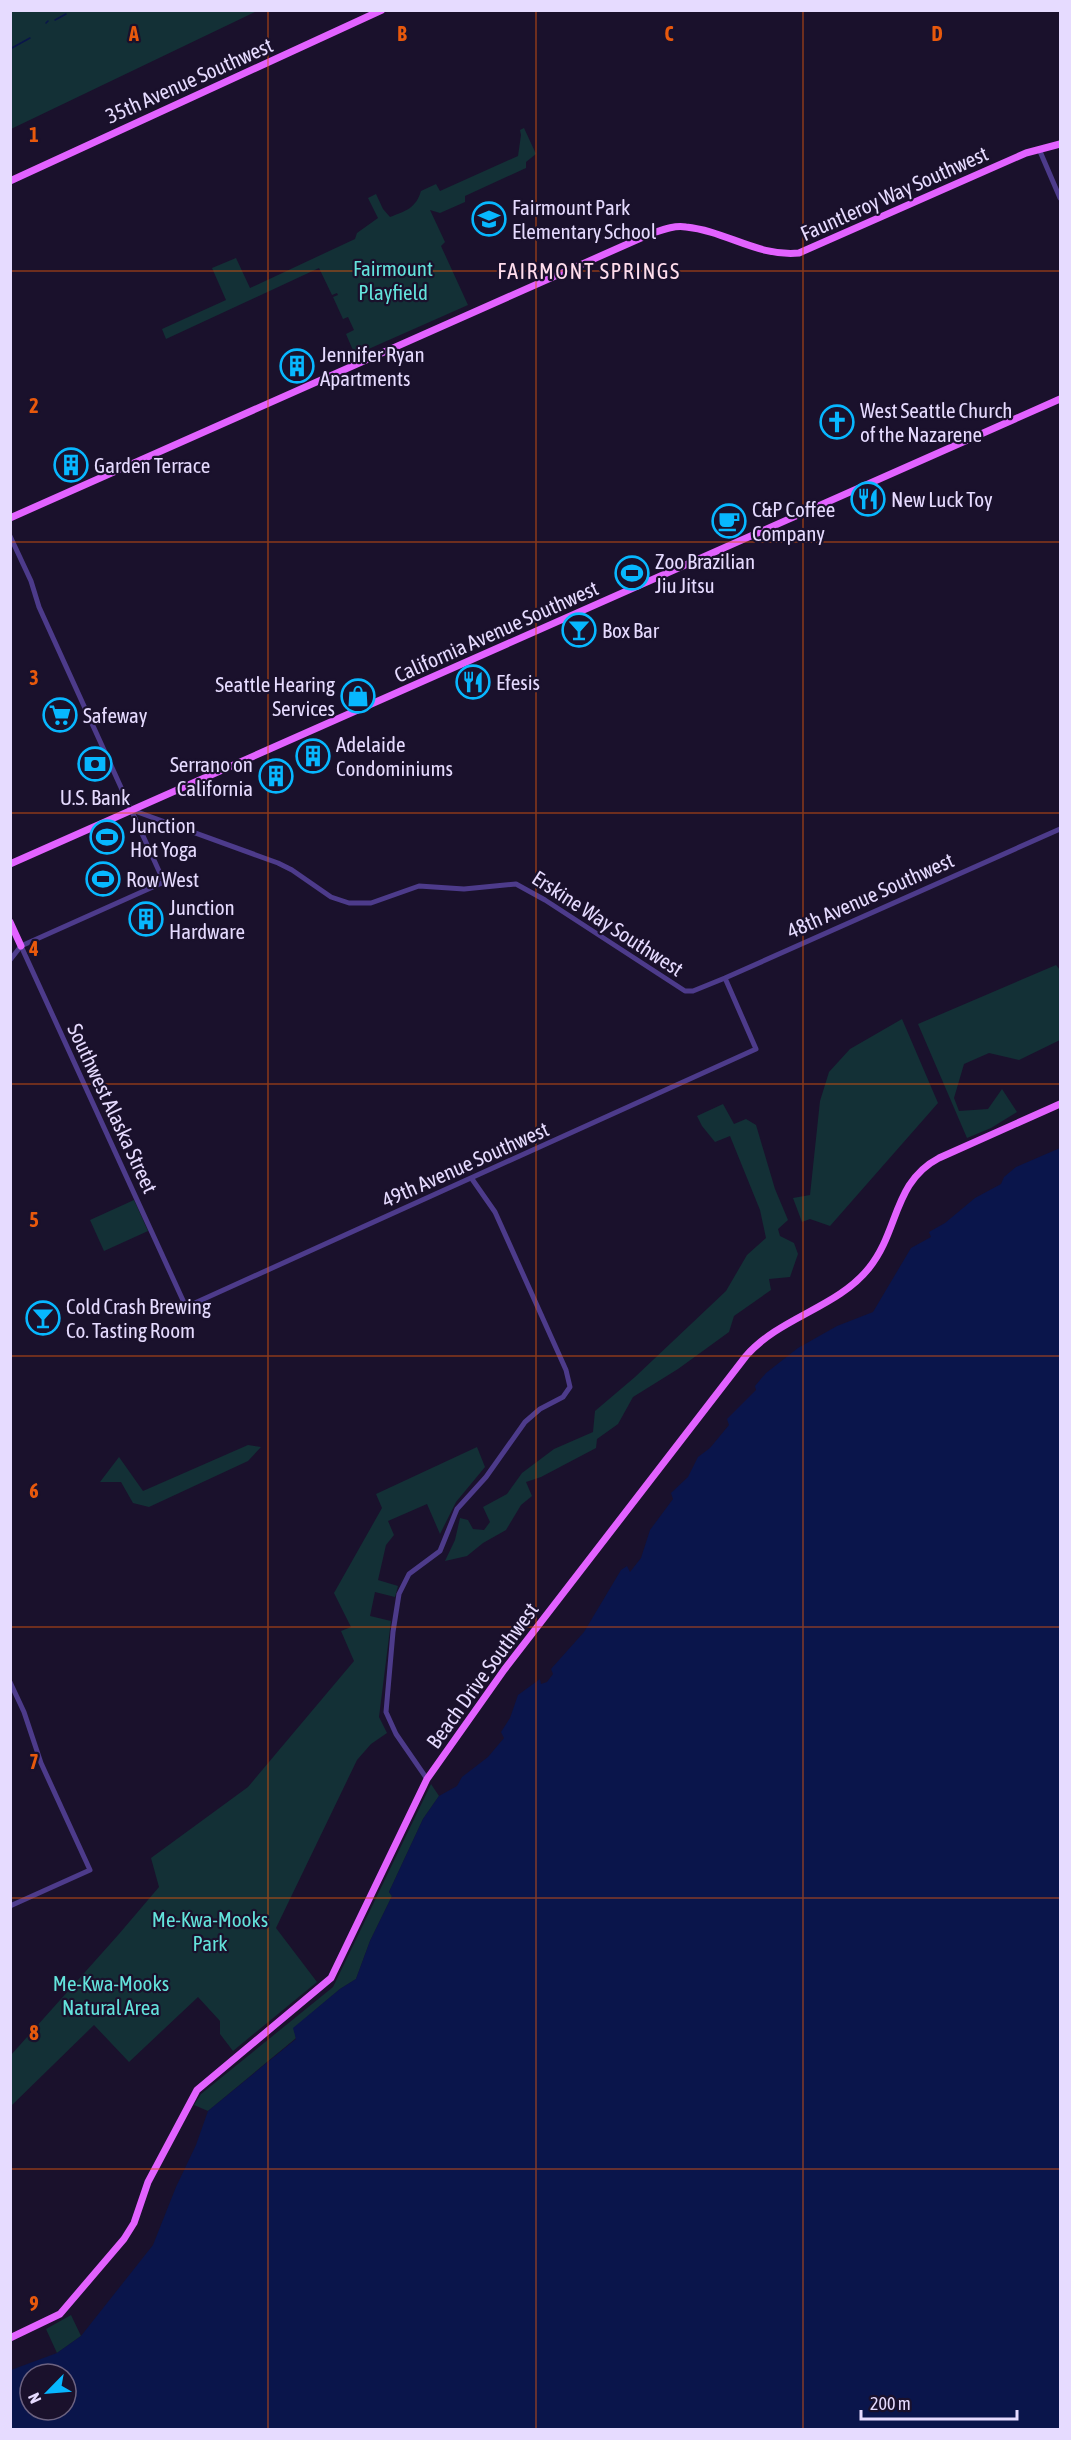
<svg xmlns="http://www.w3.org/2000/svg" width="1071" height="2440" font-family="'Asap Condensed',sans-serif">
  <rect width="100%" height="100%" fill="#1a112c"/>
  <path fill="#133036" d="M11,11H257L11,129Z
    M524,128L536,154L526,162V168L465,196V202L440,213L430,210L445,242L441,246L468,305L355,355L346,334L354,330L348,317L343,319L333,297L338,295L337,293L332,295L319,268L166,339L162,329L226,300L212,268L236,258L250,288L355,239L357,233L378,218L368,198L376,194L383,209L390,217C406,211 416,208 421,191L436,184L440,191L518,156L521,135L520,130Z
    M1056,965L1060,970V1040L1019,1060L989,1053L964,1064L954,1098L959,1111L988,1109L1002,1089L1017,1112L991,1128L967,1138L918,1024Z
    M902,1019L938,1103L830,1226L810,1219L802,1222L793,1198L810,1195L820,1101L829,1072L850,1049Z
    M723,1104L734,1124L746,1119L756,1125L775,1189L788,1220L778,1229L780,1236L794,1243L798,1254L790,1277L769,1279L771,1290L734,1316L729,1332L678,1369L633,1397L618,1424L597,1439L596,1448L541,1477L526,1482L532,1496L521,1505L506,1530L483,1543L467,1556L445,1561L455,1540L460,1518L468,1520L473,1529L484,1530L490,1522L483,1507L507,1494L522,1473L554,1449L593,1432L595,1411L635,1377L726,1291L747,1255L766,1238L760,1210L730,1136L715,1142L702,1126L697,1116Z
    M134,1200L148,1231L104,1251L90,1220Z
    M248,1445L261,1447L248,1461L149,1507L133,1503L121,1482H100L119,1457L143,1491Z
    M477,1447L485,1467L456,1502L440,1534L427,1504L388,1521L394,1535L386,1545L378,1580L398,1586L395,1597L375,1592L370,1616L391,1621L379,1717L387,1733L371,1744L357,1760L276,1928L317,1982L233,2051L220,2034V2021L198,1997L129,2062L94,2025L11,2106V2055L119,1934L159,1887L151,1858L248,1787L354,1661L341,1631L351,1627L334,1593L382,1508L376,1494Z
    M431,1784L439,1796L423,1819L389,1892L392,1896L370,1941L356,1979L340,1989L294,2028L296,2038L208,2111L194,2105L201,2094L333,1987Z
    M71,2315L81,2336L57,2353L46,2329Z"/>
  <path fill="#0a154b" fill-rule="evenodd" d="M1060,1148V2429H11V2370L57,2353L81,2336L153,2245L176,2187L196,2145L208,2111L296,2039L293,2028L340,1989L356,1979L370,1941L392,1896L389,1892L423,1819L439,1796L457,1786L462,1777L488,1757L504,1738L501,1732L510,1718L518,1695L540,1679L541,1684L547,1682L553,1674L551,1669L584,1632L621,1570L627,1566L630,1572L641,1558L650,1530L673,1499L671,1493L688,1477L698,1457L710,1448L729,1425L727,1419L756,1390L755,1386L766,1373L798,1348L837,1326L873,1312L911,1248L931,1237L929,1232L945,1223L975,1198L1001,1184L1004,1177L1016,1167ZM30,2374H66V2410H30Z"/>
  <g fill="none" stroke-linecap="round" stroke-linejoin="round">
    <path stroke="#0a154b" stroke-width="1.5" d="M55,20L66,14
      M46,23L48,21
      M10,49L30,38"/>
    <path stroke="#4d3b8b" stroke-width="5" d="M1039,149L1060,198
      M10,536L31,581L39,607L164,882L21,946L10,960
      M132,810L278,863L292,870L331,897L349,903H371L419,886L464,889L516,884L545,900L685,991H693L725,978L1060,829
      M21,946L186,1307L756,1049L725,978
      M10,1682L24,1712L41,1763L90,1870L10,1906
      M427,1779L396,1734L386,1712L393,1632L399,1594L409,1574L440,1551L457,1509L486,1477L525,1422L540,1409L563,1397L570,1387L566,1370L495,1212L472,1179"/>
    <path stroke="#e262ff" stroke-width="7" d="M10,181L382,10
      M10,518L650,234C662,230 674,225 686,227C726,231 758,257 799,253L1026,153L1060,144
      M10,864L1060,399
      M10,922L21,946
      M10,2338L60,2314L124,2239L134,2223L148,2182L197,2090L331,1978L427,1779L504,1670L746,1356C780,1317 837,1308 869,1268C899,1231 893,1182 939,1158L1060,1104"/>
  </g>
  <path fill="none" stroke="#e8590c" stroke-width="1.5" stroke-opacity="0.55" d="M268,10V2430M536,10V2430M803,10V2430M10,271H1060M10,542H1060M10,813H1060M10,1084H1060M10,1356H1060M10,1627H1060M10,1898H1060M10,2169H1060"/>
  <defs>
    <g id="school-ring" transform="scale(1.725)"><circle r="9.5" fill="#1a112c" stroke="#07b7ff" stroke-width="1.5"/><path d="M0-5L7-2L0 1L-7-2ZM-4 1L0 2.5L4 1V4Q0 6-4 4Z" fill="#07b7ff"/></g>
    <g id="building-ring" transform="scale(1.725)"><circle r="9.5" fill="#1a112c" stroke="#07b7ff" stroke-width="1.5"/><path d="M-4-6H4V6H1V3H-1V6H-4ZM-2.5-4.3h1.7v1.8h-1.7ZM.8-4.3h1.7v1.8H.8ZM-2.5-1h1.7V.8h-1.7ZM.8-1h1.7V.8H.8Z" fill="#07b7ff"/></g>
    <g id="church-ring" transform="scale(1.725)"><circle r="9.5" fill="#1a112c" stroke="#07b7ff" stroke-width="1.5"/><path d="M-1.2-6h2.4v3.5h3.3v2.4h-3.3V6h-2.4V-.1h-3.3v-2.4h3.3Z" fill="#07b7ff"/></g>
    <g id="restaurant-ring" transform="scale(1.725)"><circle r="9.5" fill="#1a112c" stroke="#07b7ff" stroke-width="1.5"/><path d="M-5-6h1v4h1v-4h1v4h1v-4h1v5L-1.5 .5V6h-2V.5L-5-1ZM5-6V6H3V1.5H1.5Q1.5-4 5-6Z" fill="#07b7ff"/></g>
    <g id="cafe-ring" transform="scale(1.725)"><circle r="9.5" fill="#1a112c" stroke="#07b7ff" stroke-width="1.5"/><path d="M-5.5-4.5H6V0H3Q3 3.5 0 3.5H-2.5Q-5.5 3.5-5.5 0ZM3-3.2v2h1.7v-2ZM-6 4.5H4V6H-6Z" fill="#07b7ff"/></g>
    <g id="stadium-ring" transform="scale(1.725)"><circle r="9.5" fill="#1a112c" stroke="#07b7ff" stroke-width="1.5"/><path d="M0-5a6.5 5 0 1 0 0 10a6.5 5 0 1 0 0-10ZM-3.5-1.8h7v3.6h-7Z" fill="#07b7ff"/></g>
    <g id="bar-ring" transform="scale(1.725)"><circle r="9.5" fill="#1a112c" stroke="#07b7ff" stroke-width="1.5"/><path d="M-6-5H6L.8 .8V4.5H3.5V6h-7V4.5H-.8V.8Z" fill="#07b7ff"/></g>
    <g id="shop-ring" transform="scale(1.725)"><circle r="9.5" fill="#1a112c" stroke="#07b7ff" stroke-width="1.5"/><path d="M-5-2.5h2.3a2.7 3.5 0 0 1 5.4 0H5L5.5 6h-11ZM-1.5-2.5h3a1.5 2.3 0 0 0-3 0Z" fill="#07b7ff"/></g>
    <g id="supermarket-ring" transform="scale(1.725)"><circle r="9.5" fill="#1a112c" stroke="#07b7ff" stroke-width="1.5"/><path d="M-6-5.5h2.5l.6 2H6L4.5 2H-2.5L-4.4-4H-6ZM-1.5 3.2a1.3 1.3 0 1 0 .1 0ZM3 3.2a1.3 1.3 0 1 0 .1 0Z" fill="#07b7ff"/></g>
    <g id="bank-ring" transform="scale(1.725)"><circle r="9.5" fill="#1a112c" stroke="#07b7ff" stroke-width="1.5"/><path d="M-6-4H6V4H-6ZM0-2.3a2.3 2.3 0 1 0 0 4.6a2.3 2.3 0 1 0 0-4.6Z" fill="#07b7ff"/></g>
  </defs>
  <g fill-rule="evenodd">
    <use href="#school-ring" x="489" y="219"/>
    <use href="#building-ring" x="297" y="366"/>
    <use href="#church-ring" x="837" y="422"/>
    <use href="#building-ring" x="71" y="465"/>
    <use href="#restaurant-ring" x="868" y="499"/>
    <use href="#cafe-ring" x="729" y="521"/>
    <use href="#stadium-ring" x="632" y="573"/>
    <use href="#bar-ring" x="579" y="630"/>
    <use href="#restaurant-ring" x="473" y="682"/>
    <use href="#shop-ring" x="358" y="696"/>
    <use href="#supermarket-ring" x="60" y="715"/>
    <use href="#building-ring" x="313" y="756"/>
    <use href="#bank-ring" x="95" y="764"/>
    <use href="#building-ring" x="276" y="776"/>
    <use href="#stadium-ring" x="107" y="837"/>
    <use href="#stadium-ring" x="103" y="879"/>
    <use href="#building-ring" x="146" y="919"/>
    <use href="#bar-ring" x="43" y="1318"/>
  </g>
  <g text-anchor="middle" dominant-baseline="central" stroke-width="4.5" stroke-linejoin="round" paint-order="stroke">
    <g font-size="21" fill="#e6dbff" stroke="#1a112c">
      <text transform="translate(189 80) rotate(-24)">35th Avenue Southwest</text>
      <text transform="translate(894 193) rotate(-24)">Fauntleroy Way Southwest</text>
      <text transform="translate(496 631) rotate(-24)">California Avenue Southwest</text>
      <text transform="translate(870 895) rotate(-24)">48th Avenue Southwest</text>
      <text transform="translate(608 923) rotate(33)">Erskine Way Southwest</text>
      <text transform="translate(113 1108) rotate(65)">Southwest Alaska Street</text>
      <text transform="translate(465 1164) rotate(-24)">49th Avenue Southwest</text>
      <text transform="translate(482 1675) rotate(-54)">Beach Drive Southwest</text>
    </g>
    <g font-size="21" fill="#e6dbff" stroke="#1a112c" text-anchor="start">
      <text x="512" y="207">Fairmount Park<tspan x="512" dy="24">Elementary School</tspan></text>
      <text x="320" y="354">Jennifer Ryan<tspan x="320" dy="24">Apartments</tspan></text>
      <text x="860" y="410">West Seattle Church<tspan x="860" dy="24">of the Nazarene</tspan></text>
      <text x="94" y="465">Garden Terrace</text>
      <text x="891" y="499">New Luck Toy</text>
      <text x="752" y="509">C&amp;P Coffee<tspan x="752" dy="24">Company</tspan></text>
      <text x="655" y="561">Zoo Brazilian<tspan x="655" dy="24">Jiu Jitsu</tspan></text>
      <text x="602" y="630">Box Bar</text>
      <text x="496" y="682">Efesis</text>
      <text x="335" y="684" text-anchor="end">Seattle Hearing<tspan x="335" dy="24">Services</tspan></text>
      <text x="83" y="715">Safeway</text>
      <text x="336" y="744">Adelaide<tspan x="336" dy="24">Condominiums</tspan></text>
      <text x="253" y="764" text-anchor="end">Serrano on<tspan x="253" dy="24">California</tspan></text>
      <text x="95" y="797" text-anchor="middle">U.S. Bank</text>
      <text x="130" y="825">Junction<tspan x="130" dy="24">Hot Yoga</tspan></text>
      <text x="126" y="879">Row West</text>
      <text x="169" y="907">Junction<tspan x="169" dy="24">Hardware</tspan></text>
      <text x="66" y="1306">Cold Crash Brewing<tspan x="66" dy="24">Co. Tasting Room</tspan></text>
    </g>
    <g font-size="21" fill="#63e3dc" stroke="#1a112c">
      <text x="393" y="268">Fairmount<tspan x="393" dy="24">Playfield</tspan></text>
      <text x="210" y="1919">Me-Kwa-Mooks<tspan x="210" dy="24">Park</tspan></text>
      <text x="111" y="1983">Me-Kwa-Mooks<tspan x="111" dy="24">Natural Area</tspan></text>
    </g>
    <g font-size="22" letter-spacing="1.5" fill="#ffddec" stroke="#1a112c">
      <text x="589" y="271">FAIRMONT SPRINGS</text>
    </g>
  </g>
  <g font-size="20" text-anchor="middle" font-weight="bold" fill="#e8590c" stroke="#1a112c" stroke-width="4.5" stroke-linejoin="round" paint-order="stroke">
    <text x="134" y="41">A</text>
    <text x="402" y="41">B</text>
    <text x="669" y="41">C</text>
    <text x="937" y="41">D</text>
    <text x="34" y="142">1</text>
    <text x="34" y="413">2</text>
    <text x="34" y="685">3</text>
    <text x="34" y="956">4</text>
    <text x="34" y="1227">5</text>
    <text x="34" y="1498">6</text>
    <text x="34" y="1769">7</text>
    <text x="34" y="2040">8</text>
    <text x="34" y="2311">9</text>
  </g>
  <rect width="1071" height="2440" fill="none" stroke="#e6dbff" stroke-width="24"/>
  <g transform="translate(48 2392) rotate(245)"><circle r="28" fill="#1a112c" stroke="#6c6280" stroke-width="1.5"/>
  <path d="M0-4.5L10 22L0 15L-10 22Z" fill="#07b7ff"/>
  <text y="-9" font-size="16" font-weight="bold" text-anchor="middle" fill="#e6dbff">N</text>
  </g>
  <path d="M861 2410v9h156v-9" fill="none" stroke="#e6dbff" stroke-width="3"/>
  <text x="870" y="2410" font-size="18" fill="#e6dbff" stroke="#1a112c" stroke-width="4.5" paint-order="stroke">200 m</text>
</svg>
